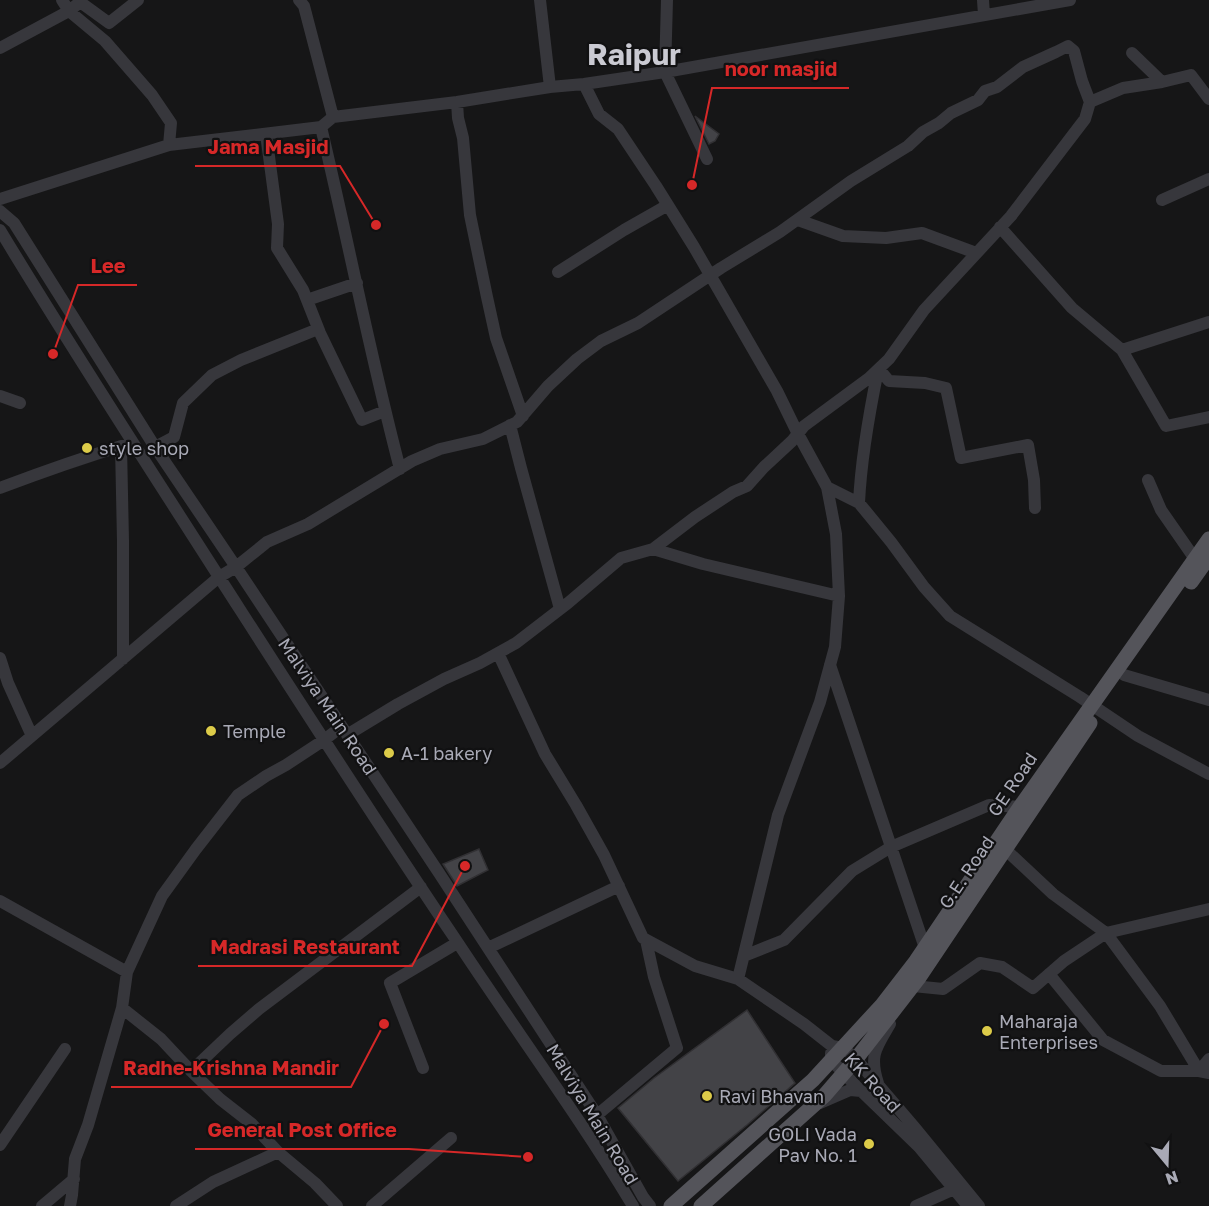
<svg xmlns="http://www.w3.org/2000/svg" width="1209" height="1206" font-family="'Golos Text',sans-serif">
  <rect width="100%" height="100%" fill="#161617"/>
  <path fill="#434347" stroke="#313033" stroke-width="1.5" d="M695,116L719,134L715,141L709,144Z
    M479,849L488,870L457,886L443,864Z
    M747,1010L795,1083L747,1125L678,1181L618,1108L654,1078Z"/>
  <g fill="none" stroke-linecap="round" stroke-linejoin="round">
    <path stroke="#37373c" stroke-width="12" d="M62,0L69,11L105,41L152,95L171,123L169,145
      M299,0L304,6L333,117
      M540,0L550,87
      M667,0L665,72L707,159
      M983,0L984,15
      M0,48L69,11L80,2L109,23L138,0
      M1132,53L1162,82
      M584,84L599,114L618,129L656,186L694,247L777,391L798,434L827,487L836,534L839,596L835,647L820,702L778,815L738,979
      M457,102L458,118L463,138L470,215L487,297L496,338L523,416
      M1090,102L1123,88L1162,82L1191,75L1209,99
      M321,127C348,240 370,355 400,469
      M266,134L278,224L277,248L303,290L320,333L362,420L385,411
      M0,199L169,145L321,127L333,117L457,102L550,87L584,84L665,72L1070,0
      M1162,200L1209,179
      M0,211L14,223L155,447L236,567L439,873L597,1115L643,1197L650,1206
      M798,220L843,236L886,238L922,233L976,253
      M1000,227L1072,308L1122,350L1166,426L1209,417
      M0,230C68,343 141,455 212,566C293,692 374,819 458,943C516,1031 579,1116 633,1206
      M558,272L624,230L668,205
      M307,300L357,283
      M1122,350L1209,322
      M879,369L889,381L925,383L946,388L961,458L1028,445L1034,480L1035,508
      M878,370C869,414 861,458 859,503L891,542L924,587L950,616L1080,697L1138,736L1209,774
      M0,396L20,403
      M510,425L521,468L560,609
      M121,446L123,541V659
      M155,447L174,437L183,403L212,375L241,360L318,329
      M1148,480L1161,510L1195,559
      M827,487L859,503
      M0,488C42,472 85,457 128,444
      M653,549L703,564L839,596
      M498,653L545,754L576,805L604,855L643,938L695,966L738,979L804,1024L832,1046L843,1048L856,1059L915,1128L979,1206
      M0,658L8,683L32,736
      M830,665L925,948
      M1124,675L1209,700
      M0,763L219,577L236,567L267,542L308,524L412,461L440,449L483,439L517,422L548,386L577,359L601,341L638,323L721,268L780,232L851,181L908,146L923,132L939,123L951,113L978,100L985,91L997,87L1023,67L1056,52L1068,46L1074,51L1082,81L1090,102L1085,119L1011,216L924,310L889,359L869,378L804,426L792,441L764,467L747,486L733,492L695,517L653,549L621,558L568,603L516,643L480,663L444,679L398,704L347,735
      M1005,849L1053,894L1106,933L1160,1006L1199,1071L1209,1059
      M0,901L127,972
      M488,948L619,886
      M744,956L784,940L852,871L891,847L989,805L1020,807
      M1049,974L1103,1040L1161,1071H1199L1209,1073
      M908,983L913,986L943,989L980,963L1002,967L1033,988L1064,961L1106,933L1209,909
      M122,1008L161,1039L191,1071L220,1099L252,1124L278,1152L315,1183L337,1206
      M831,1053V1060L856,1086L919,1147L968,1206
      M423,1068L390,983L457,943
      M191,1071L230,1034L259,1009L421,887
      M878,1083C869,1055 876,1048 890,1024
      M820,1103L850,1090L861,1091
      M597,1115L677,1048L654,977L646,940
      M0,1145L65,1049
      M42,1206L74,1179
      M70,1206L72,1195L75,1159L88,1125L122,1008L127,972L162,896L196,849L238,795L266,776L286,765L324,740L341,727
      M176,1206L213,1182L278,1152
      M372,1206L451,1138
      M916,1206L961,1186"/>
    <path stroke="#54545a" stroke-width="15" d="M1191,582L1209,557
      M671,1206L813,1080L882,1005L916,961L1020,807L1209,539
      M701,1206L824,1096L856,1059L918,979L1090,723"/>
  </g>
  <g fill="#dccb49" stroke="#111112" stroke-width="2">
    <circle cx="87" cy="448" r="6"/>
    <circle cx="211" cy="731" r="6"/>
    <circle cx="389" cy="753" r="6"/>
    <circle cx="987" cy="1031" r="6"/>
    <circle cx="707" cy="1096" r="6"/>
    <circle cx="869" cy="1144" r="6"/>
  </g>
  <g text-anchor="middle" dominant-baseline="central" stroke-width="4.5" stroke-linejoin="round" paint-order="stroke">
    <g font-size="18" fill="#a9aab6" stroke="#111112" text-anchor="start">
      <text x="99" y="448">style shop</text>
      <text x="223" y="731">Temple</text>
      <text x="401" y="753">A-1 bakery</text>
      <text x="999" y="1021">Maharaja<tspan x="999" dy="21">Enterprises</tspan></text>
      <text x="719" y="1096">Ravi Bhavan</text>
      <text x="857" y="1134" text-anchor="end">GOLI Vada<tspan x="857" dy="21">Pav No. 1</tspan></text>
    </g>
    <g font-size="18" fill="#a9aab6" stroke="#111112">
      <text transform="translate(328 706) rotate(56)">Malviya Main Road</text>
      <text transform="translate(1012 784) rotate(-56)">GE Road</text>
      <text transform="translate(966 872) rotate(-56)">G.E. Road</text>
      <text transform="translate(873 1082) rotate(48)">KK Road</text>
      <text transform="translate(593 1114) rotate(59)">Malviya Main Road</text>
    </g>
    <g font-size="30" font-weight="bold" fill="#cacad2" stroke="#111112">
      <text x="634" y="54">Raipur</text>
    </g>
  </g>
  <path fill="none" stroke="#d62828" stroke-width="2" d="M692 185L712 88H849M376 225L340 166H195M53 354L78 285H137M465 866L412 966H198M384 1024L351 1087H111M528 1157L409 1149H195"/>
  <g fill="#d62828" stroke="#111112" stroke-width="2">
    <circle cx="692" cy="185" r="6"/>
    <circle cx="376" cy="225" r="6"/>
    <circle cx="53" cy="354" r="6"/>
    <circle cx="465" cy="866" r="6"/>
    <circle cx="384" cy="1024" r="6"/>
    <circle cx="528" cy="1157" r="6"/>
  </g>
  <g font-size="20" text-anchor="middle" font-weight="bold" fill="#d62828" stroke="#111112" stroke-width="4.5" stroke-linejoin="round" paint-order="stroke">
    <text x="781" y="76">noor masjid</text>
    <text x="268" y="154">Jama Masjid</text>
    <text x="108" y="273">Lee</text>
    <text x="305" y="954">Madrasi Restaurant</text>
    <text x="231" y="1075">Radhe-Krishna Mandir</text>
    <text x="302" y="1137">General Post Office</text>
  </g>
  <g transform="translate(1167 1164) rotate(161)" stroke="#111112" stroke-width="4.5" paint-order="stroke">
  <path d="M0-4.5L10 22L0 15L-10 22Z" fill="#a9aab6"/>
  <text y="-9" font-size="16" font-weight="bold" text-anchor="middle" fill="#a9aab6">N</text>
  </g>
</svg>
